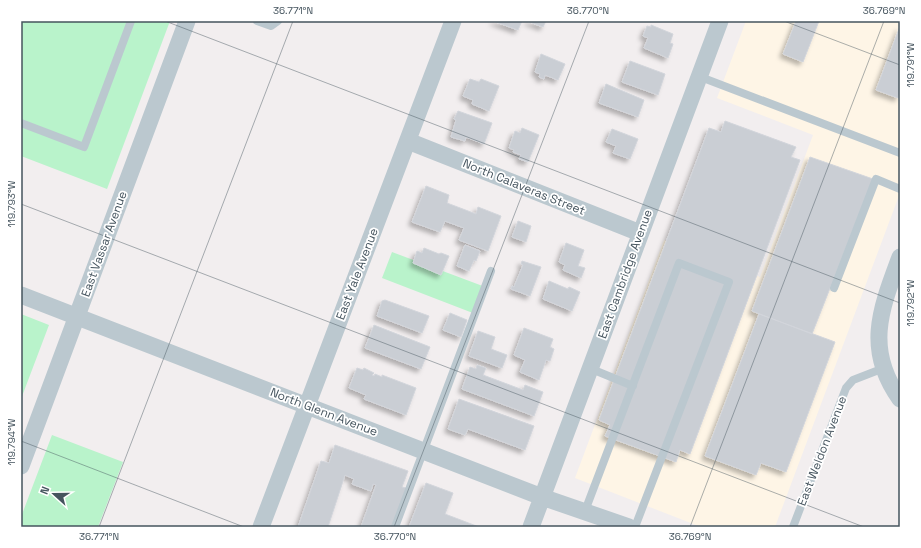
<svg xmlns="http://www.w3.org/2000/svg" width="921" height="548" font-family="'Space Grotesk',sans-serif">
  <defs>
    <filter id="shadow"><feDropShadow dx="-3.5" dy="3.5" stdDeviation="2" flood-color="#0004"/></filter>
  </defs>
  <rect width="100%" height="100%" fill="#f2eeef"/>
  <path fill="#fef5e6" d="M746,21H900V193L775,527H701L575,478L664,240L760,277L813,135L717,98Z"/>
  <path fill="#b9f3cb" d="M21,21H170L107,189L21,156Z
    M392,252L488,288L478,315L382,278Z
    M21,314L49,325L21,399Z
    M52,435L123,462L98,527H21V517Z"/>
  <path fill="#caced4" stroke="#d2d5db" filter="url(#shadow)" d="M493,21H522L518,30Z
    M527,21H546L543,27Z
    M796,21H819L803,62L783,54Z
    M651,25L673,34L670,43L673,44L668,58L644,48L648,38L643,36L647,26L651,27Z
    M900,26V93L898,98L876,90Z
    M541,54L565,64L558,80L545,75L544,79L539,77L540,74L535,72Z
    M630,61L665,74L658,95L622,82Z
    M470,79L479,82L481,79L499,86L489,111L472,104L473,100L463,96Z
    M606,84L644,100L638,117L599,103Z
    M458,111L492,123L484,144L466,137L465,141L451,137L456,120L454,119Z
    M725,121L796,147L791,157L800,160L690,454L680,450L676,462L605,436L610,425L599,420L709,128L721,132Z
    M522,128L539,135L528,162L519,159L521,155L513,152L514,150L509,148L515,131L520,133Z
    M612,129L638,139L630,159L613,153L616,146L606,142Z
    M810,157L873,179L812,334L752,311Z
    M426,186L449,195L447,203L476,214L478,207L501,216L488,251L459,240L464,228L445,221L440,232L412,222Z
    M518,221L531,226L526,242L512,237Z
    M566,243L584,250L578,266L585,268L581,278L563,270L565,265L559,262Z
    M465,245L480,251L476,261L474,260L469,271L457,266Z
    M424,248L439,254L441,253L449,256L441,275L413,263L417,251L422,253Z
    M522,261L541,267L530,296L511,289L512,286L514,287L523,265L521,264Z
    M549,281L568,289L569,287L580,292L572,311L543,299Z
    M385,300L429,316L422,333L377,316L382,301Z
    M450,313L467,320L461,337L443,330Z
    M759,314L835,342L786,472L761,463L756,475L705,456Z
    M374,325L430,347L421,369L365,348Z
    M524,328L553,339L550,347L554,349L550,361L546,360L539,380L520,372L525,360L514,355Z
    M478,331L495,337L491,349L507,355L502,368L469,356Z
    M477,365L486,368L483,375L523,390L525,385L543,392L534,416L462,389L470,367L476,369Z
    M357,368L363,370L364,368L374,373L372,375L374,376L375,374L382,377V375L416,388L406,415L364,399L366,395L349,388Z
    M459,399L534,426L525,450L468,429L465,435L448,429Z
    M335,445L408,471L402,487L406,488L393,527H361L376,485L373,484L371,491L352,484L354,479L345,475L328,527H298L321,461L329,463Z
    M426,483L453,493L445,514L479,527H409Z"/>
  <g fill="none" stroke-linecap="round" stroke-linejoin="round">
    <path stroke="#bbc8cf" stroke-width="8" d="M257,21L271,26L278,21
      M698,76L900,153
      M21,123L84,147L131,21
      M834,288L876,179L900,189
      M589,368L633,386
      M585,511L679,263L729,282L635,527
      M395,527L491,271
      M793,527L846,388L853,380L884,368"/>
    <path stroke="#bbc8cf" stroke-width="17" d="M408,141L640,233
      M900,257C881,308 864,349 900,399
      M21,295L542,497L629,527
      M21,466L187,21
      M261,527L453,21
      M531,527L720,21"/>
  </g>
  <path fill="none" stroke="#45545e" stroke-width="1" stroke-opacity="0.45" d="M165,21L900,303M784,21L900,65M21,204L864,527M21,441L244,527M99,527L293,21M394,527L589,21M690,527L884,21"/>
  <g text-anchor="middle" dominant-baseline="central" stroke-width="3.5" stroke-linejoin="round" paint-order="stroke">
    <g font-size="12" fill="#45545e" stroke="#fff">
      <text transform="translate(524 187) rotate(22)">North Calaveras Street</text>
      <text transform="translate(104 244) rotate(-70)">East Vassar Avenue</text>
      <text transform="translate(357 274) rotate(-69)">East Yale Avenue</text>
      <text transform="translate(625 274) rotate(-70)">East Cambridge Avenue</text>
      <text transform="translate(324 412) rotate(21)">North Glenn Avenue</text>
      <text transform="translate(822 451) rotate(-69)">East Weldon Avenue</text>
    </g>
  </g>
  <rect width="921" height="548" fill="none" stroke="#ffffff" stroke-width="44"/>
  <g transform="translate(54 494) rotate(291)" stroke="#ffffff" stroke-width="3" paint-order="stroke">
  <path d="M0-3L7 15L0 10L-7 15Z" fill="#45545e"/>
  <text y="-6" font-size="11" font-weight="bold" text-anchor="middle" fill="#45545e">N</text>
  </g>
  <rect x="22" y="22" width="877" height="504" fill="none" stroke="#45545e" stroke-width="1.5"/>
  <g font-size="10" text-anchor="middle" fill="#45545e">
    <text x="293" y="14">36.771°N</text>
    <text x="588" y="14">36.770°N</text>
    <text x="884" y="14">36.769°N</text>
    <text transform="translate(910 65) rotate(-90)" y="4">119.791°W</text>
    <text transform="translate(11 204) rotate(-90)" y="4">119.793°W</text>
    <text transform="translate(910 303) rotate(-90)" y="4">119.792°W</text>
    <text transform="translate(11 442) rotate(-90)" y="4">119.794°W</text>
    <text x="99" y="540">36.771°N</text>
    <text x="395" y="540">36.770°N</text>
    <text x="690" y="540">36.769°N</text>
  </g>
</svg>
